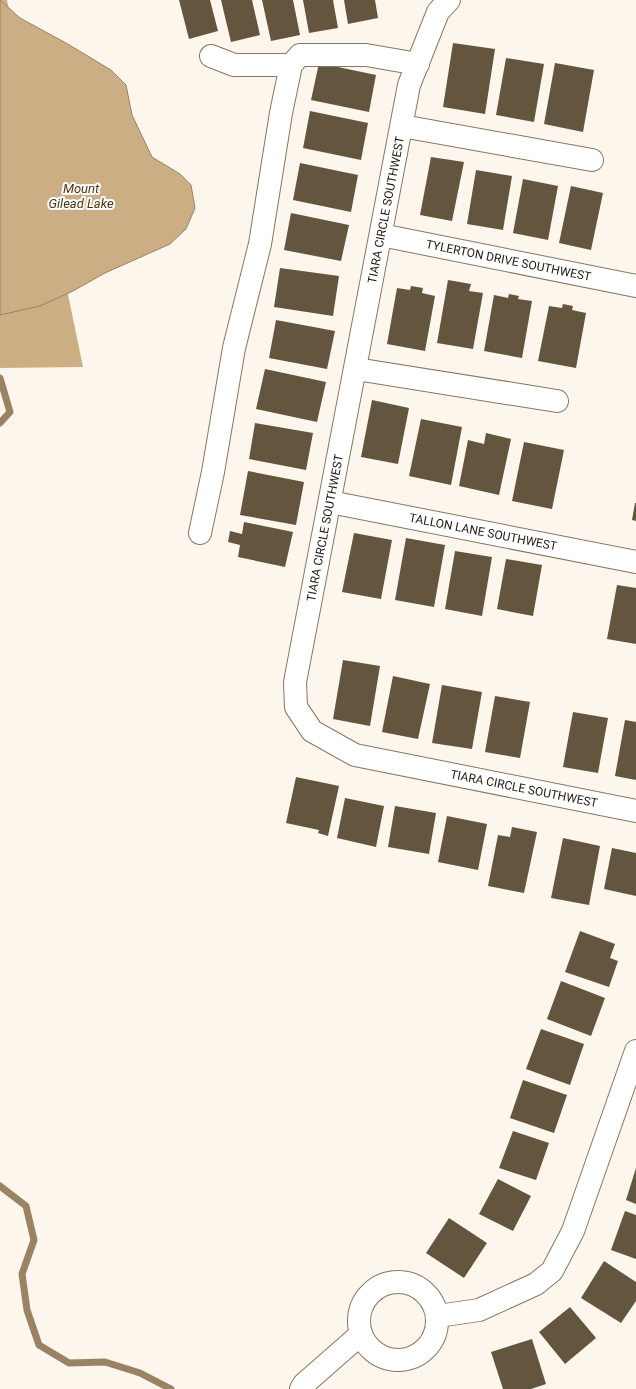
<svg xmlns="http://www.w3.org/2000/svg" width="636" height="1389" font-family="Roboto,sans-serif">
  <rect width="100%" height="100%" fill="#fdf6ec"/>
  <path fill="#ccaf83" d="M0,0H7L83,367L0,368Z"/>
  <path fill="#cbae83" stroke="#9a8362" d="M0,0L20,18L66,43L111,70L126,85L132,115L152,157L180,174L191,185L195,208L186,229L170,244L105,273L73,291L40,306L0,315Z"/>
  <g fill="none" stroke-linecap="round" stroke-linejoin="round">
    <path stroke="#9a8362" stroke-width="7" d="M0,378L10,412L0,423
      M0,1186L26,1206L34,1240L22,1274L27,1310L39,1345L69,1363L105,1362L140,1373L171,1389"/>
  </g>
  <path fill="#64553f" d="M179,0H210L218,31L189,39Z
    M221,0H252L260,35L231,42Z
    M262,0H293L300,35L271,41Z
    M303,0H333L338,28L309,33Z
    M344,0H375L378,18L348,24Z
    M453,43L495,49L485,114L443,107Z
    M506,58L544,64L534,122L496,115Z
    M319,63L376,75L369,112L311,100Z
    M555,63L594,70L583,132L544,124Z
    M310,111L368,123L361,160L303,148Z
    M431,157L464,162L452,221L420,215Z
    M300,163L358,175L351,212L293,200Z
    M476,170L512,176L503,230L467,224Z
    M523,179L558,186L548,240L513,233Z
    M571,186L603,193L591,250L559,243Z
    M291,213L349,225L341,261L284,250Z
    M280,268L339,276L333,316L274,307Z
    M448,280L471,284L469,291L483,293L473,349L437,343Z
    M411,286L423,288L422,293L435,296L425,351L387,344L397,288L410,290Z
    M509,294L519,296L518,299L532,301L522,358L484,351L494,295L508,298Z
    M563,304L573,306L572,310L586,313L576,368L538,361L549,306L562,308Z
    M276,320L335,331L327,369L269,358Z
    M265,369L326,382L317,422L256,409Z
    M372,400L409,408L398,464L361,457Z
    M421,419L462,427L451,485L409,476Z
    M255,423L313,433L306,470L249,459Z
    M486,433L511,439L499,495L459,486L468,440L484,444Z
    M524,442L564,450L552,509L512,501Z
    M248,471L304,482L296,525L240,515Z
    M635,503H636V521L632,520Z
    M244,522L293,532L285,567L238,557L240,545L228,542L230,531L242,534Z
    M354,533L392,540L381,599L342,592Z
    M406,538L445,545L434,607L395,600Z
    M455,551L492,557L482,616L445,609Z
    M506,559L542,565L533,616L497,609Z
    M617,585L636,588V644L607,639Z
    M343,660L380,666L370,726L333,719Z
    M393,676L430,684L418,739L382,732Z
    M442,685L482,692L472,749L432,743Z
    M495,696L530,702L520,758L485,752Z
    M573,712L608,718L598,773L563,767Z
    M625,720L636,722V780L615,776Z
    M296,777L339,786L328,836L318,833L319,830L286,823Z
    M345,798L384,806L376,847L337,838Z
    M395,806L436,813L429,854L388,847Z
    M447,816L487,824L478,870L438,862Z
    M512,827L537,832L524,893L488,886L498,835L510,837Z
    M563,838L600,846L589,905L551,898Z
    M612,848L636,853V896L604,889Z
    M580,931L615,944L610,958L618,961L609,987L565,972Z
    M561,981L605,998L591,1036L547,1019Z
    M541,1029L584,1044L570,1085L526,1069Z
    M523,1080L567,1095L554,1133L510,1118Z
    M513,1131L549,1143L536,1180L499,1168Z
    M636,1168V1204L626,1200Z
    M498,1179L531,1196L513,1231L479,1214Z
    M625,1211L636,1215V1259L611,1250Z
    M449,1218L487,1243L464,1278L426,1253Z
    M604,1261L636,1282V1301L621,1323L581,1298Z
    M570,1307L596,1338L565,1364L539,1332Z
    M532,1339L546,1384L531,1389H503L491,1352Z"/>
  <g fill="none" stroke-linecap="round" stroke-linejoin="round">
    <g stroke="#877760" stroke-width="24">
      <g id="minor">
        <path id="s1" d="M449,0L438,12L409,85L295,682L296,707L312,731L355,755L636,811"/>
        <path d="M211,56L234,65H291"/>
        <path d="M402,126L592,160"/>
        <path id="s2" d="M381,235L636,286"/>
        <path d="M356,369L557,401"/>
        <path id="s3" d="M330,502L636,562"/>
        <path d="M200,533L213,472L234,348L260,244L281,113L291,65L300,55H366L418,64"/>
        <circle cx="398" cy="1321" r="39"/>
        <path d="M438,1316L479,1310L536,1284L552,1271L573,1231L636,1051"/>
        <path d="M301,1389L304,1384L361,1334"/>
      </g>
    </g>
    <use href="#minor" stroke="#fff" stroke-width="22"/>
  </g>
  <g text-anchor="middle" dominant-baseline="central" stroke-width="4" stroke-linejoin="round" paint-order="stroke">
    <g font-size="12" fill="#262016" stroke="#fff">
      <text transform="translate(386 210) rotate(-79)">TIARA CIRCLE SOUTHWEST</text>
      <text stroke="none"><textPath href="#s2" startOffset="130">TYLERTON DRIVE SOUTHWEST</textPath></text>
      <text transform="translate(325 528) rotate(-79)">TIARA CIRCLE SOUTHWEST</text>
      <text stroke="none"><textPath href="#s3" startOffset="156">TALLON LANE SOUTHWEST</textPath></text>
      <text stroke="none"><textPath href="#s1" startOffset="978">TIARA CIRCLE SOUTHWEST</textPath></text>
    </g>
    <g font-size="13" font-style="italic" fill="#4a3511" stroke="#fff">
      <text x="81" y="188">Mount<tspan x="81" dy="15">Gilead Lake</tspan></text>
    </g>
  </g>
</svg>
